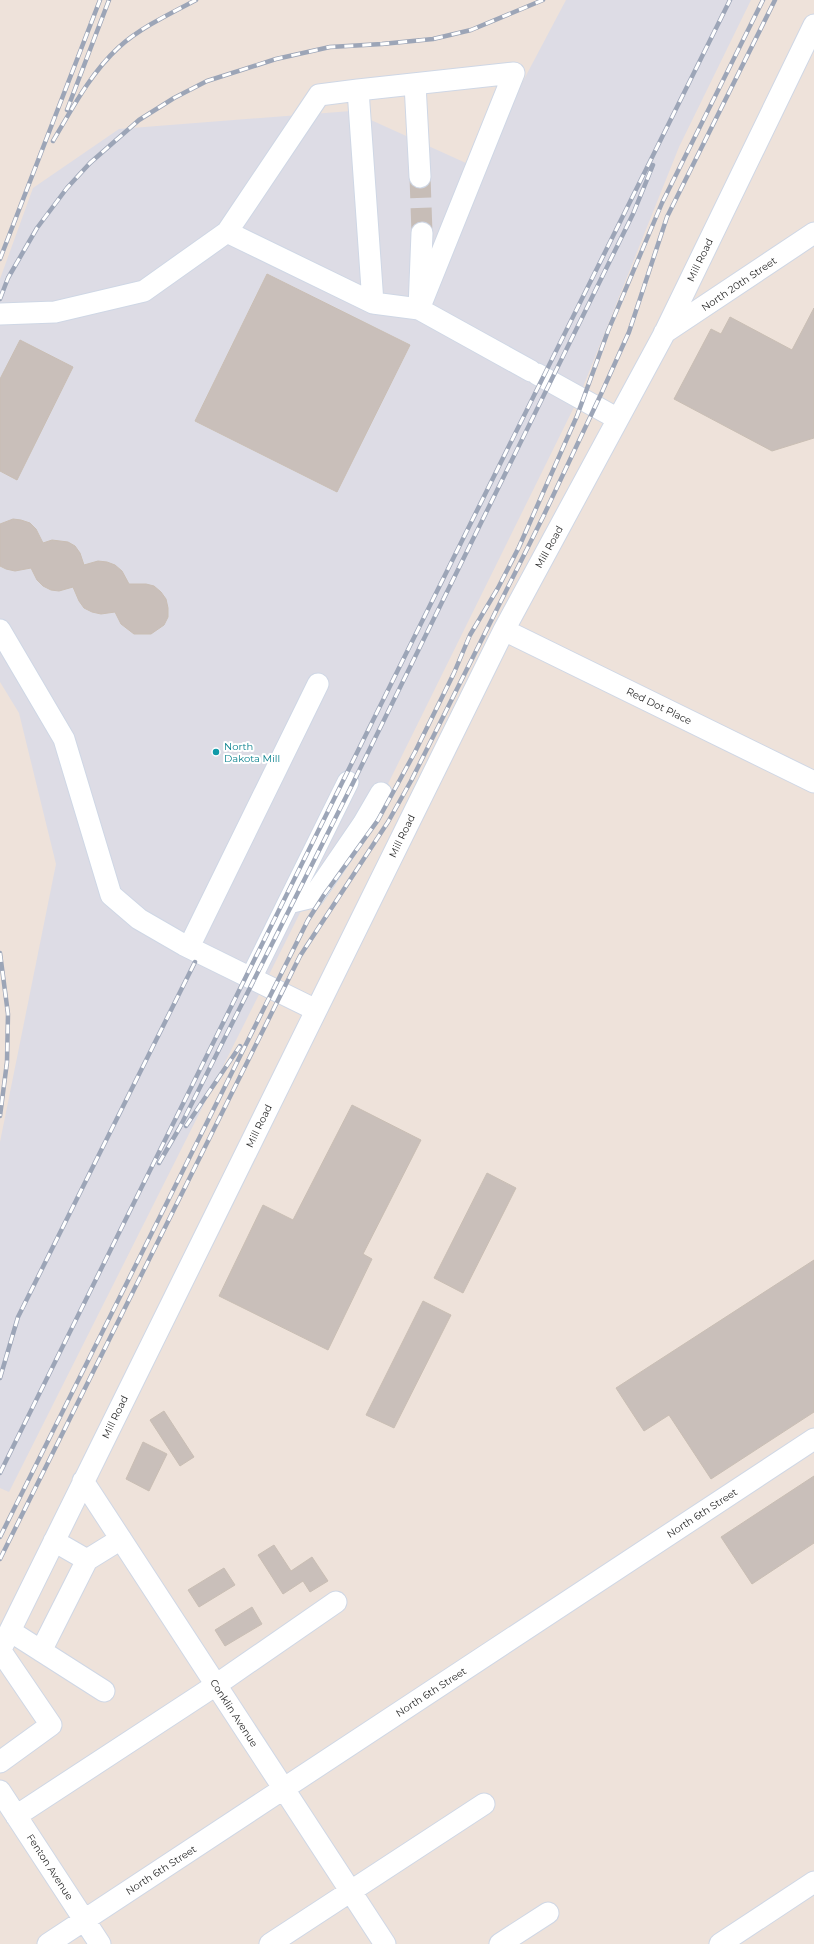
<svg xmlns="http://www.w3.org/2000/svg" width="814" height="1944" font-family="Montserrat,sans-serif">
  <rect width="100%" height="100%" fill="#eee2da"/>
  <path fill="#dddce5" d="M566,0H751L679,147L579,397L384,792L300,913L9,1492L0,1488V1142L56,864L19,713L0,682V279L33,188L119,129L351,111L477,168Z"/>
  <path fill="#c9bfba" stroke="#c9beb4" d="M267,274L410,345L337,492L195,421Z
    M814,308V438L772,451L674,399L711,329L721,334L730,317L792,350Z
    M20,340L73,367L17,480L0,471V379Z
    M13,519L21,520L30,523L36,529L43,543L52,540L68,542L75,546L80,553L84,565L98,561L107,562L115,565L122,571L129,584H146L154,586L161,592L166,599L168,608V617L164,625L151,634H134L121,624L115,612L101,614L92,612L84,608L79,601L73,587L59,591L51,590L43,586L37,580L31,568L15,571L6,569L0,566V524Z
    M352,1105L421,1140L363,1254L372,1259L328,1350L219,1296L263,1205L293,1220Z
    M487,1173L516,1188L463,1293L434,1278Z
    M814,1260V1412L711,1479L669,1415L644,1431L616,1388Z
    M423,1301L451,1315L394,1428L366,1415Z
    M164,1411L194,1457L180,1466L150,1420Z
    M143,1442L167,1454L149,1491L126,1479Z
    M814,1476V1543L752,1584L721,1537Z
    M274,1545L291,1571L312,1557L328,1581L310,1592L303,1581L283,1594L258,1555Z
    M224,1568L235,1585L199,1607L188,1590Z
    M252,1607L262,1624L225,1646L215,1630Z"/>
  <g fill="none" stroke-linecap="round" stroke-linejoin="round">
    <path stroke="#c7bdb7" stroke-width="21" stroke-dasharray="21 10" stroke-linecap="butt" d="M420,177L422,233"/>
    <g stroke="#cfd7e5" stroke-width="23">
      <path id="minor" d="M415,84L420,177
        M358,90L514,73L419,309L373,303
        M422,233L419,309L531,371
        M0,314L55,312L144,291L227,232L319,95L358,90L373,303L227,232
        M664,333L814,233
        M537,374L618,419
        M0,630L64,739L111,895L139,919L184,945L316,1010
        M504,630L814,782
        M288,903L313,897L363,824L381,793
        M189,947L318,684
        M251,978L348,782
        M83,1481L385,1944
        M87,1560L121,1539
        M10,1631L104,1691
        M0,1651L504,630L664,334L814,25
        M41,1651L87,1560L54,1541
        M0,1762L51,1725L0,1650
        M0,1791L100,1944
        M16,1816L216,1685L336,1602
        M48,1944L814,1439
        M270,1944L484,1804
        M500,1944L548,1913
        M720,1944L814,1882"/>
    </g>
    <use href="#minor" stroke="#fff" stroke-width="21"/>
    <g stroke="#9ca5b7" stroke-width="4.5">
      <path id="rail" d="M67,110L109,0
        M53,141C72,109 90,74 118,48C138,29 171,13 196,0
        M0,259L100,0
        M0,299L8,278L37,228L67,188L90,163L139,120L174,98L207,81L276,59L330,47L382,44L433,39L471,30L543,0
        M0,953L8,1014L7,1062L0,1116
        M186,1126L240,1046
        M159,1163L180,1127L353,783L633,214L653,165
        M0,1378L18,1317L195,962
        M0,1473L730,0
        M0,1537L308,920L324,895L378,820L415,752L454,673L470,635L498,588L519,547L577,416L608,331L662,203L763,0
        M0,1559L300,956L388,822L411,781L543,517L602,392L629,332L667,217L775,0"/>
    </g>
    <use href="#rail" stroke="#fff" stroke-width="3" stroke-dasharray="9" stroke-linecap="butt"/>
  </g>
  <circle fill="#0f9aa8" stroke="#fff" stroke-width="1.5" cx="216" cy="752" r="4"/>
  <g text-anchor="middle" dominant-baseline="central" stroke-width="4" stroke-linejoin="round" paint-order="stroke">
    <g font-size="10" fill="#2a2a2a" stroke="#fff">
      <text transform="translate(700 260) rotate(-64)">Mill Road</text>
      <text transform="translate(739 284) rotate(-34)">North 20th Street</text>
      <text transform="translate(549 547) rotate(-61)">Mill Road</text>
      <text transform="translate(659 706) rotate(26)">Red Dot Place</text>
      <text transform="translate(402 836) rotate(-64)">Mill Road</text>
      <text transform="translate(259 1126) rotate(-64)">Mill Road</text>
      <text transform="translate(115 1417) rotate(-64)">Mill Road</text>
      <text transform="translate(702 1513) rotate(-33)">North 6th Street</text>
      <text transform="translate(431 1692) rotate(-33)">North 6th Street</text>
      <text transform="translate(234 1713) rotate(57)">Conklin Avenue</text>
      <text transform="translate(50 1867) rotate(57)">Fenton Avenue</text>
      <text transform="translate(161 1870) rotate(-33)">North 6th Street</text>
    </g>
    <g font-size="10" fill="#0d838f" stroke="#fff" text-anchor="start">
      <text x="224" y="746">North<tspan x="224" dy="12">Dakota Mill</tspan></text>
    </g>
  </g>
</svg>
